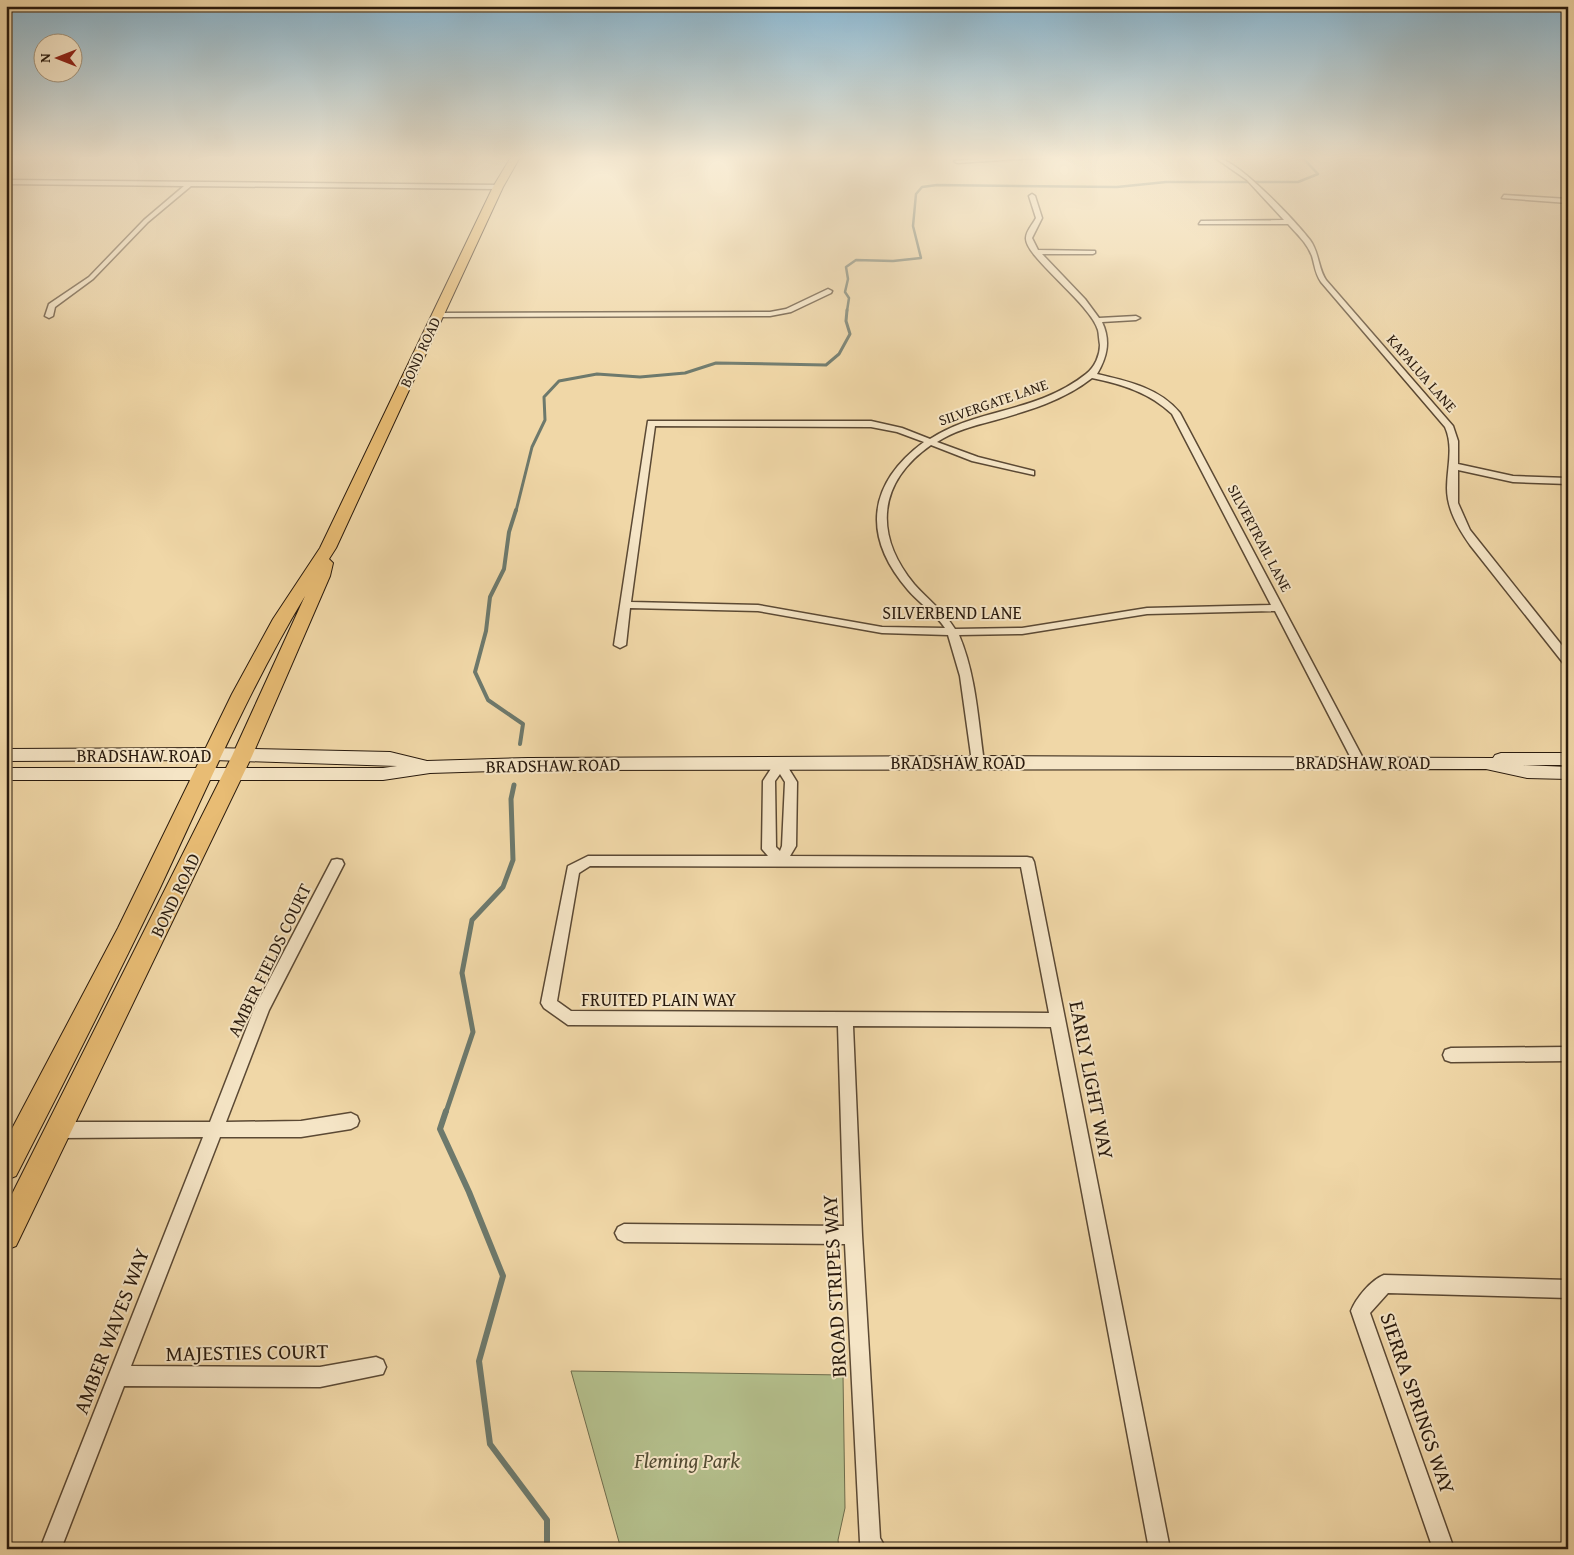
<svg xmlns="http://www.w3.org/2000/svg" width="1574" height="1555" font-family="'Gentium Book Plus',serif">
  <rect width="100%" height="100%" fill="#f0d7a7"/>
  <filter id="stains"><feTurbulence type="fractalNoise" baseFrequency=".004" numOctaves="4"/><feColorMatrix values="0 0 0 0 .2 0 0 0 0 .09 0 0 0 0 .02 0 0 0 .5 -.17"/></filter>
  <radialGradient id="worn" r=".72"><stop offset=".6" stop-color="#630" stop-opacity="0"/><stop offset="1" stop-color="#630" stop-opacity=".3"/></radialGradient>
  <path fill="#b4bf8c" stroke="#6e6c4c" d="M571,1371L843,1375L845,1508L838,1540L839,1549H621Z"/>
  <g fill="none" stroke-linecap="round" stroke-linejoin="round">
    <path stroke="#6d796c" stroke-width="2.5" d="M847,311L849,298L845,292L848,279L846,267L856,260L893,261L921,258L913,226L916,194L922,187L937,185L1117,187L1166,182H1298L1318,174L1302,157"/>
    <path stroke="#6d796c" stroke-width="3" d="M516,511L532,447L545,420L544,397L559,381L597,374L640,377L685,373L716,363L826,365L839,354L850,334L846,321L847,310"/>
    <path stroke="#6d796c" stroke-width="4" d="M516,510L509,532L504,569L490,597L486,631L475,672L488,700L523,724L520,744"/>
    <path stroke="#6d796c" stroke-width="5" d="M446,1112L473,1032L462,973L472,920L503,887L513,860L511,799L514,785"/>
    <path stroke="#6d796c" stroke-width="6" d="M446,1111L440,1129L469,1192L503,1276L479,1361L490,1444L547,1520V1549"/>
    <g stroke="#5b4934" stroke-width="3">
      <path id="street" d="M1008,157H1051L957,163L954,161Z
        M1214,157C1236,157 1296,222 1310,240C1319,252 1318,268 1326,280L1453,426L1458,441V464L1513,476L1568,478V484L1513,482L1458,470V503L1470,530L1568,653V664H1564L1470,545C1458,528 1447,509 1447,488C1447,467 1454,447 1445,427L1321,282C1315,273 1315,266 1312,256C1307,243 1297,234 1288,224H1199L1201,221L1284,220L1247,180Z
        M6,180L498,185L501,187L498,189L191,186L148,222L93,279L55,307L53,316L49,318L45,316L49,304L89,277L144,220L184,186L6,184Z
        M1032,194L1035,196L1042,218L1032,238L1038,250L1095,251V253L1093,254H1042L1085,299L1099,318L1136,316L1140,318L1136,320L1102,322C1111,341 1107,357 1097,374C1127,381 1160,388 1180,413L1365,762L1363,765H1355L1353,762L1275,611L1147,614L1022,634L959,635C976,675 978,720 984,762L978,766L972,762L960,676L948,635L882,633L758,611L630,608L626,645L620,648L614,645L648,421H871L902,428L930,439C978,408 1037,413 1086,374C1095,367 1100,355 1100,345C1099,340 1099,334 1098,330C1090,303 1025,257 1026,238C1026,231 1033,224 1036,218L1029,196ZM1092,378C1122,384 1150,393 1172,414L1271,605L1147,608L1022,628L955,629C944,611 927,599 914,584C873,534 878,482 931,445L972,461L1034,475V471L978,457L937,442C954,431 973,426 992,421C1027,411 1063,401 1092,378ZM655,426L871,427L897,432L924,442C867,484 862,537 908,590C919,603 935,613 945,628L882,627L758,605L631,602Z
        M1504,195L1568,199V203L1502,198Z
        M828,289L832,291L831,293L791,312L770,316L438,317L434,315L438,313L770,312L786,309Z
        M780,760L784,761L797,782L796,846L790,856L1027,857L1032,858L1034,862L1170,1549H1149L1051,1027L853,1026L862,1235L880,1538L886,1549H862L860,1542L845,1244L624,1242L618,1239L615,1233L618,1227L624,1224L844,1226L838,1026L568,1025L544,1008L541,1003L568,866L588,856H768L762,849L763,781L776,761ZM780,774L785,782L782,846L780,851L776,847L775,781ZM590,866L1021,867L1049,1013L571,1011L557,1001L579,873Z
        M337,859L342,860L344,864L269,1010L226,1122L301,1121L351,1113L357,1116L359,1121L357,1126L351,1129L301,1137H220L131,1366L320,1367L376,1357L383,1360L386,1367L383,1374L320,1387L124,1386L61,1549H40L203,1137L60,1138L54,1135L52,1130L54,1125L60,1122H210L254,1009L332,860Z
        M1568,1047V1061L1451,1062L1445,1060L1443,1055L1445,1050L1451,1048Z
        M1384,1275L1568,1280V1298L1388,1293L1370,1313L1454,1549H1433L1351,1311C1356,1298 1371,1280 1384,1275Z"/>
    </g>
    <g stroke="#291a0d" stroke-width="2">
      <path id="secondary" d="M214,748L390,752L427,761L528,758L978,756L1493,758L1495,755L1501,753H1568V765H1523L1568,767V779L1527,778L1486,769L528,770L430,773L383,780H6V768H383L397,766L214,760L6,761V749Z"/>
    </g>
    <g stroke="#291a0d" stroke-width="2">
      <path id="primary" d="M511,157H520L503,187L336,548L329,559L333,563L330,576L252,756L16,1246L6,1250V1206L232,756L305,596C249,689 206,790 160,888C113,985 65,1081 16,1176L6,1180V1140L118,928L232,694L273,619L320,548L493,187Z"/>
    </g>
    <use href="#street" fill="#f5e5c6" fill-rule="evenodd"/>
    <use href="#secondary" fill="#f5e5c6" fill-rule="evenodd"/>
    <use href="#primary" fill="#e8bc74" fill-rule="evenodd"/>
  </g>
  <linearGradient id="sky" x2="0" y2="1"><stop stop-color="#89b6d0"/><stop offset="0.42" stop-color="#f8edd7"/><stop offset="1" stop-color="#f8edd7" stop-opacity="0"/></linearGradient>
  <rect width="1574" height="375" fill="url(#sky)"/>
  <g text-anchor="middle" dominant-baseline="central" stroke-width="4" stroke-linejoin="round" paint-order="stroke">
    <g font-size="15" fill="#291a0d" stroke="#f5e5c6">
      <text transform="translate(420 352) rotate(-65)">BOND ROAD</text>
      <text transform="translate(1422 373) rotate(49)">KAPALUA LANE</text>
      <text transform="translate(993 402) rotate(-19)">SILVERGATE LANE</text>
      <text transform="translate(1260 538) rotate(62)">SILVERTRAIL LANE</text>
    </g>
    <g font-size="18" fill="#291a0d" stroke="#f5e5c6">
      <text x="952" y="612">SILVERBEND LANE</text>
      <text x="144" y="755">BRADSHAW ROAD</text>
      <text x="958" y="762">BRADSHAW ROAD</text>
      <text x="1363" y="762">BRADSHAW ROAD</text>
      <text transform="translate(553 765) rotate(-1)">BRADSHAW ROAD</text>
      <text transform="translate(175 895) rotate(-64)">BOND ROAD</text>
      <text transform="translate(269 960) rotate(-64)">AMBER FIELDS COURT</text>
      <text x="659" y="999">FRUITED PLAIN WAY</text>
    </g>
    <g font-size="21" fill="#291a0d" stroke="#f5e5c6">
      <text transform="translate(1092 1080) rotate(79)">EARLY LIGHT WAY</text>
      <text transform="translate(834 1286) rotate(-93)">BROAD STRIPES WAY</text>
      <text transform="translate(111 1331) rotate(-69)">AMBER WAVES WAY</text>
      <text transform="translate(247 1352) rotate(-1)">MAJESTIES COURT</text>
      <text transform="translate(1418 1403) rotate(71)">SIERRA SPRINGS WAY</text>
    </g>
    <g font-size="21" font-style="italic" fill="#534c33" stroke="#f5e5c6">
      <text x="687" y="1460">Fleming Park</text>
    </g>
  </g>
  <rect width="1574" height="1555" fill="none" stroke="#f0d7a7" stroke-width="25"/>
  <rect x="8" y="8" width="1559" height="1540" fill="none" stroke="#291a0d" stroke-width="2.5"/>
  <rect x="12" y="12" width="1549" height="1530" fill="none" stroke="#291a0d"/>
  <g transform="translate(58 58) rotate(270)"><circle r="24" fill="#f5e5c6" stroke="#a3947c"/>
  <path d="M0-4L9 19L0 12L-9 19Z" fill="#8f2418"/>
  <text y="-8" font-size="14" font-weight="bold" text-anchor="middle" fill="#291a0d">N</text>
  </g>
  <rect width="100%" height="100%" filter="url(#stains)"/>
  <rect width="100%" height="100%" fill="url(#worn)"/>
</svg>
